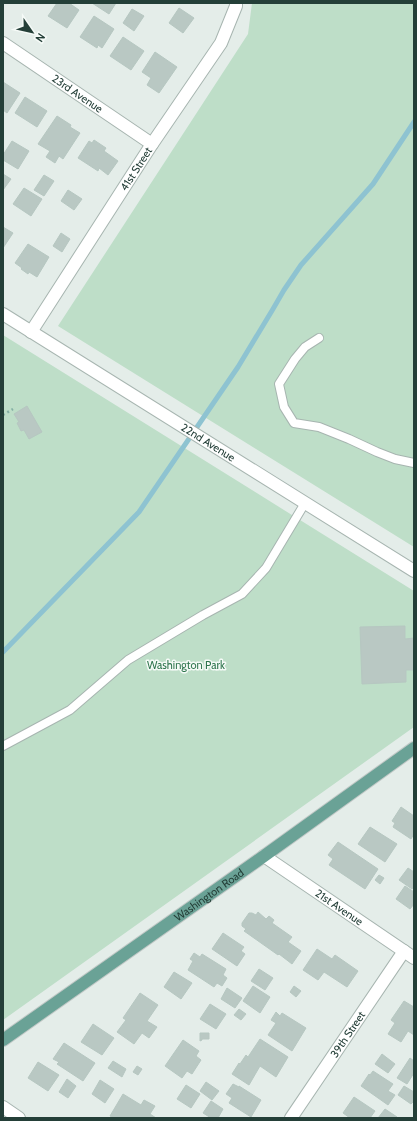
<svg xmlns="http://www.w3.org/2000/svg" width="417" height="1121" font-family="Cabin,sans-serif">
  <rect width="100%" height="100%" fill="#e4ede9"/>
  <path fill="#bedec8" d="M252,3H414V547L58,326L248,34Z
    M3,335L414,591V727L3,1020Z"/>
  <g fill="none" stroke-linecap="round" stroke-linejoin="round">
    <path stroke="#8ec3d1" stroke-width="5" d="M3,652L139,512L238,367L273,309L284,290L301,265L373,184L414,122"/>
  </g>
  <path fill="#b9c8c3" stroke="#b6c7c1" d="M57,3H69L79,10L67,28L48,16Z
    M92,3H116L109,14Z
    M179,8L194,18L183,33L169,23Z
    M132,9L144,16L134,31L123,23Z
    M94,16L114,29L102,48L98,45L97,48L80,37Z
    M123,37L144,51L131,70L110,56Z
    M155,52L177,67L159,93L147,85L151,78L142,72Z
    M3,82L20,93L7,113L3,110Z
    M25,97L47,111L37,127L15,113Z
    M57,116L71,125L70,127L80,133L63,159L59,156L55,163L46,157L50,151L38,144Z
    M94,140L106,148L104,151L118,161L108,175L99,168L98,171L78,158L89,141L92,143Z
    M12,141L29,151L18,169L3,160V155Z
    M3,174L11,179L3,190Z
    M44,175L54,181L44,196L34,190Z
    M24,188L42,199L31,216L13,204Z
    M68,190L82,199L74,210L61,201Z
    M3,227L13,233L3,248Z
    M61,233L70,239L62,252L53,246Z
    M28,244L49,257L37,277L29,272L28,274L21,269L22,268L15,263Z
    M27,406L42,432L29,439L24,430L21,431L17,423L19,422L14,414Z
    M405,626V639L414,638V670H406V682L362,684L360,627Z
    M401,807L414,816V834L411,839L393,827L395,823L392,821Z
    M370,827L397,844L385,862L358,844Z
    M338,842L378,869L365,889L329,865L333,859L328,855Z
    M408,868L414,872V886L412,889L399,880Z
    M379,875L384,878L380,884L375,880Z
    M405,886L414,892V904L410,909L396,899Z
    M258,912L266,919L269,916L274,920L272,923L292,937L288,942L301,951L292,964L279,954L278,955L244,931L246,929L242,926V923L249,913H252L256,915Z
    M223,933L244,947L241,951L245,954L237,966L212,949Z
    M317,949L332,959L335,955L358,971L347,987L324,972L318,980L303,970Z
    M194,953L200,957L202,954L226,969L223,975L227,978L222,986L217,983L214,987L188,970L193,961L190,959Z
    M259,969L273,978L265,990L251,981Z
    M174,972L192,983L181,999L164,987Z
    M253,986L270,997L260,1013L243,1001Z
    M294,986L301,991L296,997L290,992Z
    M227,988L242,998L235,1008L221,999Z
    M140,993L158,1005L147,1021L157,1027L149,1038L142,1033L134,1044L117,1032L126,1020L123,1018Z
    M404,1001L414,1007V1035L408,1031L401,1042L388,1034L395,1023L391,1020Z
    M210,1004L226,1014L216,1029L200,1019Z
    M239,1009L246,1014L241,1020L234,1015Z
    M276,1012L280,1016L282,1013L306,1028L292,1051L268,1035L276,1023L271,1020Z
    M93,1024L114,1038L102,1055L81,1042Z
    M200,1033H209V1039H202V1040L200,1041Z
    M260,1039L288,1057L276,1077L260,1066L249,1085L232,1074L239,1063L240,1064L246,1055L248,1057Z
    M183,1040L199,1051L196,1056L201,1060L192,1074L187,1071L182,1078L165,1066Z
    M64,1043L95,1063L83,1081L57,1064L59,1062L53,1059Z
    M382,1054L395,1064L388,1073L375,1064Z
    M410,1058L414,1061V1073L407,1084L397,1078Z
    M113,1061L126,1069L122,1077L108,1068Z
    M38,1062L59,1075L48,1091L28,1078Z
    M137,1066L142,1069L138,1075L133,1072Z
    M373,1071L393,1084L388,1091L395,1095L388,1105L361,1086L369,1074L370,1075Z
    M67,1079L76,1086L68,1098L59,1092Z
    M100,1080L114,1089L105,1103L92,1094Z
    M206,1082L219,1091L212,1100L200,1091Z
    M233,1084L239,1087V1086L261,1100L251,1117L229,1103L232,1098L226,1094Z
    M186,1085L200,1094L191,1108L177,1099Z
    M404,1086L414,1092V1101L411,1104L398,1095Z
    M123,1094L141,1105L144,1100L155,1106L150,1114L156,1118H114L110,1116Z
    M354,1097L375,1111L370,1118H350L343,1113Z
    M211,1101L223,1109L218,1118H211L203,1113Z
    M385,1109L397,1117V1118H378Z"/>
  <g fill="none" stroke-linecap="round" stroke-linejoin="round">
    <g stroke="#a7b5b0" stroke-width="10">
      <path id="service" d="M319,338L305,347L295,359L279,384L284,407L294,423L319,427L349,439L377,452L395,459L414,463
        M3,746L70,710L128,660L203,615L242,594L266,568L305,503"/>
    </g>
    <g stroke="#a7b5b0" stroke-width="14">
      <g id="minor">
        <path id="s1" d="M3,43L152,144"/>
        <path id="s2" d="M31,332L152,144L221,43L236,6V3"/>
        <path id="s3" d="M264,856L414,958"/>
        <path d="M3,1107L19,1118"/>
        <path id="s4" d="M291,1118L404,951"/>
      </g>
    </g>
    <g stroke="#a7b5b0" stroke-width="14">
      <g id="tertiary">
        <path id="s5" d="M3,314L414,571"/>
      </g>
    </g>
    <g stroke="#c2c9c7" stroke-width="14">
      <g id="primary">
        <path id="s6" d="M3,1040L264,856L414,748"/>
      </g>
    </g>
    <path stroke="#85b0a4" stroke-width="2.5" stroke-dasharray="2 3" stroke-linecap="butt" d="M3,415L13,409"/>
    <use href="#service" stroke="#fff" stroke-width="8"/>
    <use href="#minor" stroke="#fff" stroke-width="12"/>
    <use href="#tertiary" stroke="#fff" stroke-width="12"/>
    <use href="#primary" stroke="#6aa296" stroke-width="12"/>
  </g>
  <g text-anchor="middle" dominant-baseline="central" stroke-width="3" stroke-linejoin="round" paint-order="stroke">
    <g font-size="11" fill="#243f38" stroke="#f5faf7">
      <text stroke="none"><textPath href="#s1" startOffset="90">23rd Avenue</textPath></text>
      <text stroke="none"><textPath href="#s2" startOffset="194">41st Street</textPath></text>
      <text stroke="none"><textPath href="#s5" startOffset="242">22nd Avenue</textPath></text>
      <text stroke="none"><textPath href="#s6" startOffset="252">Washington Road</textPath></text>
      <text stroke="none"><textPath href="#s3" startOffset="91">21st Avenue</textPath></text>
      <text stroke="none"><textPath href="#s4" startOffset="101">39th Street</textPath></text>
    </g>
    <g font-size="11" fill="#2e754d" stroke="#f5faf7">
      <text x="186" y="665">Washington Park</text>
    </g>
  </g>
  <rect width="417" height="1121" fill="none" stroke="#243f38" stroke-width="8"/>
  <g transform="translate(32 32) rotate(124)" stroke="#f5faf7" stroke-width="3" paint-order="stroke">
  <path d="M0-3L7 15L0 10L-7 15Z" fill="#243f38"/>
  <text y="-6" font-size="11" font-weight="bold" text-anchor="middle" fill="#243f38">N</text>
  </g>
</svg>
